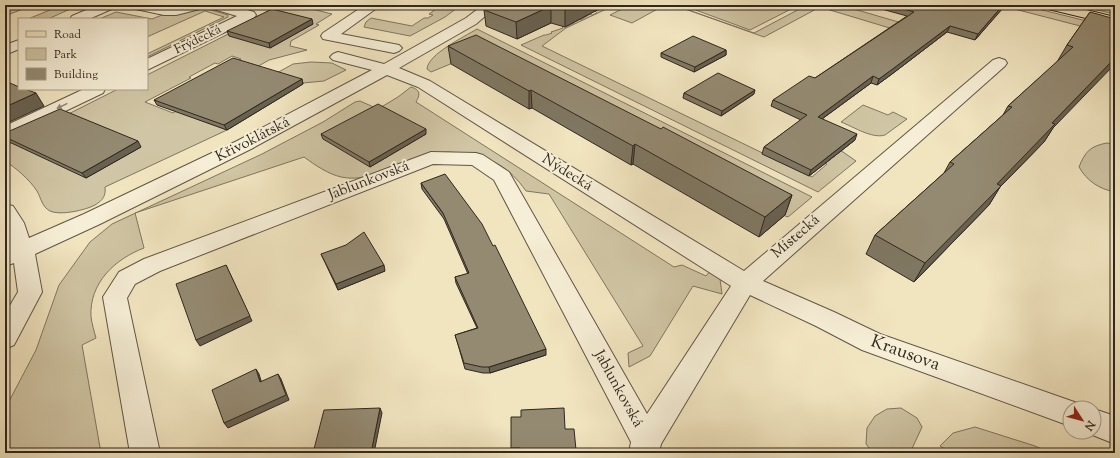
<svg xmlns="http://www.w3.org/2000/svg" width="1120" height="458" font-family="'Sorts Mill Goudy',serif">
  <rect width="100%" height="100%" fill="#f1e5c0"/>
  <filter id="stains"><feTurbulence type="fractalNoise" baseFrequency=".005" numOctaves="4"/><feColorMatrix values="0 0 0 0 .2 0 0 0 0 .09 0 0 0 0 .02 0 0 0 .5 -.17"/></filter>
  <radialGradient id="worn" r=".72"><stop offset=".6" stop-color="#630" stop-opacity="0"/><stop offset="1" stop-color="#630" stop-opacity=".3"/></radialGradient>
  <path fill="#d0c5a4" stroke="#807661" d="M5,5H33L5,16Z
    M62,5H79L48,19H28Z
    M287,5H296L332,14L316,24L319,25L291,41L290,46L307,50L269,60L255,68L236,62L241,59L232,56L218,64L215,63L189,77L191,78L145,102L173,113L176,111L227,130L105,187C106,196 103,200 95,205C86,210 60,216 50,211C42,207 41,198 37,191C29,179 16,168 5,161V146L118,89H147V75L270,13L266,12L275,7Z
    M442,5H461L445,17L410,36L364,27L366,22L371,18L412,26L424,18H428L433,15L429,14Z
    M609,5H615L566,28L542,46L812,177L827,164L802,152L817,140L843,152L856,161L818,192L521,45L544,35H546L552,33L551,32L563,28L562,27L567,24L569,25L574,23L573,21L579,19L581,20L590,14L592,15L597,13L595,11L607,8L605,7Z
    M630,5H660L663,6L632,23L610,15Z
    M674,5L754,33L807,5H840L919,28L893,29L820,7L764,37Z
    M682,5H799L750,30Z
    M999,5H1022L1115,28V35Z
    M1075,5H1115V14Z
    M199,9H208L228,15V17L147,57V54L224,17L205,11L147,37V19H99L116,12L152,19L162,15L180,14Z
    M477,29L812,197L788,217L785,216L477,53L431,72L427,69C428,54 464,37 477,29Z
    M311,62L332,63L346,70L324,81L303,83L275,74L293,64Z
    M411,87C421,90 420,95 416,102L674,267L682,265L706,276L711,270L720,279L722,294L693,286L650,356L629,367L628,353L643,346L549,194L526,191C509,167 492,157 463,154C458,153 453,152 448,152C429,153 410,162 392,168C376,174 359,181 341,177C328,174 315,165 304,157L135,213L144,248C115,259 89,283 91,317C92,324 94,331 96,338L82,345L101,453H5V409L36,350L59,285L90,242L112,224L262,154L323,122L355,102L360,101L378,109L398,97Z
    M863,105L888,115L893,112L907,119L885,135C872,139 854,127 841,122Z
    M1107,143L1115,144V192C1099,189 1087,181 1079,167C1085,152 1090,146 1107,143Z
    M901,408L917,418L922,427L910,453H873L866,444L867,428L875,416L887,409Z
    M975,427L1035,446L1051,453H951L940,446L953,433Z"/>
  <g fill="none" stroke-linecap="round" stroke-linejoin="round">
    <g stroke="#605646" stroke-width="2">
      <path id="minor" d="M98,5H116L114,8L89,19H70L72,16Z
        M129,5H155L164,7L206,5L204,8L176,15H164L131,8Z
        M208,5H230L254,12L256,15L254,18L147,70V59L237,16L210,8Z
        M365,5H381L341,34L399,45L402,48L399,51L394,53L323,39L321,36L323,33Z
        M483,5H498L476,24L399,68L430,81L744,271L993,60L999,58L1005,60L1007,63L1005,66L763,281L834,312L880,334L1080,404L1082,408H1070V426L862,350L816,326L750,295L661,444L659,453H629L631,442L494,180L472,165L433,164L160,271L135,284L127,298L160,453H130L103,297L119,272L144,259L431,152L476,153L483,155L509,172L647,414L731,286L418,87L387,75L251,149L100,224L35,254L42,292L14,345L5,349V314L18,292L14,263L5,266V249L10,246L5,232V204L13,206L24,223L29,238L84,214L237,141L372,70L333,60L330,57L333,54L338,52L384,64L466,18Z
        M19,40V49L5,55V45Z
        M84,89H105L103,93L11,137L5,139V126Z
        M1094,409L1115,416V444L1085,432H1094Z"/>
    </g>
    <g stroke="#30271e" stroke-width="2">
      <path id="major" d="M1042,5H1066L1115,17V25L1044,8Z"/>
    </g>
    <use href="#minor" fill="#f6eed6" fill-rule="evenodd"/>
    <use href="#major" fill="#f1e5c0" fill-rule="evenodd"/>
  </g>
  <path fill="#7f7762" stroke="#30271e" d="M495,5H597V10L565,27L551,23L517,39L486,26L484,10Z
    M867,5H1005L975,40L947,32L892,74L877,85L871,83L822,119L855,140L809,176L762,154L764,147L801,120L771,106L773,100L815,78L907,16Z
    M1090,12L1053,128L1044,142L1000,187L989,205L914,282L866,254L875,235L944,173L950,162L1003,115L1008,106L1057,62L1067,45Z
    M313,24L270,48L229,36L227,31Z
    M448,46L792,195L785,215L759,237L633,164L631,165L532,108L529,109L451,64Z
    M726,50V55L694,72L661,57V53Z
    M302,79L303,84L227,130L157,105L154,100Z
    M684,93L754,94L721,116L683,98Z
    M5,133L141,147L86,178L5,140Z
    M321,134H426L370,167L323,139Z
    M421,183L546,355L490,373H483L465,369L457,341L455,335L477,328L456,283L455,277L468,274L444,219L422,189Z
    M321,254L385,271L338,290Z
    M565,429L576,450V453H511V448Z"/>
  <path fill="#686150" stroke="#30271e" d="M575,5H597V10L565,27V10Z
    M1003,5H1005L1004,7L975,40L978,34Z
    M551,6V23L517,39L516,22Z
    M312,19L313,24L270,48L269,43Z
    M950,26L947,32L892,74L877,85L879,79Z
    M726,50V55L694,72L695,67Z
    M1115,58V64L1053,128L1044,142L1000,187L989,205L914,282L925,263L1052,123Z
    M873,76L871,83L815,124L818,117Z
    M302,79L303,84L227,130L224,125Z
    M531,90L532,108L529,109V91Z
    M755,90L754,94L721,116L722,111Z
    M36,93L44,106L5,124V107Z
    M426,129V134L370,167L369,162Z
    M857,134L855,140L809,176L811,170Z
    M138,141L141,147L86,178L82,173Z
    M635,144L633,164L631,165L633,146Z
    M792,195L785,215L759,237L765,217Z
    M226,265L252,321L200,346L196,340Z
    M384,265L385,271L338,290L336,284Z
    M546,349V355L490,373L489,367Z
    M256,369L259,374L263,387L260,382Z
    M278,374L281,379L289,400L228,428L224,423Z
    M380,408L382,413L374,453H371Z"/>
  <path fill="#948a72" stroke="#30271e" d="M495,5H575L565,10L551,6L516,22L484,10Z
    M889,5H1003L978,34L950,26L894,68L879,79L873,76L818,117L857,134L811,170L764,147L807,115L773,100L809,76L815,78L914,12Z
    M272,9L312,19L269,43L227,31Z
    M1090,12L1115,19V58L1052,123L1055,124L997,184L1001,186L925,263L875,235L954,164L950,162L1012,107L1008,106L1073,47L1067,45Z
    M476,35L661,129L663,127L792,195L765,217L635,144L633,146L531,90L529,91L448,46Z
    M693,36L726,50L695,67L661,53Z
    M233,58L302,79L224,125L154,100Z
    M718,73L755,90L722,111L684,93Z
    M10,83L19,87V89H25L36,93L5,107V85Z
    M378,104L426,129L369,162L321,134Z
    M60,109L138,141L82,173L5,137V133Z
    M445,174L482,224L493,246L495,245L546,349L489,367H482L464,363L455,335L478,328L455,277L469,273L443,213L421,183Z
    M364,232L384,265L336,284L321,254L346,245Z
    M226,265L250,316L196,340L176,284Z
    M256,369L260,382L278,374L286,395L224,423L212,390Z
    M380,408L371,453H313L324,410Z
    M564,408L565,429H574L576,450H566V452L520,453V448H511V417H521V410Z"/>
  <defs><path id="oneway-solid" d="M-6-.8H1V-3.2L6.5 0L1 3.2V.8H-6Z"/></defs>
  <use fill="#938a7a" href="#oneway-solid" transform="translate(62 106) rotate(154)"/>
  <g text-anchor="middle" dominant-baseline="central" stroke-width="4" stroke-linejoin="round" paint-order="stroke">
    <g font-size="13" fill="#30271e" stroke="#f6eed6">
      <text transform="translate(198 40) rotate(-26)">Frýdecká</text>
    </g>
    <g font-size="15" fill="#30271e" stroke="#f6eed6">
      <text transform="translate(253 140) rotate(-27)">Křivoklátská</text>
      <text transform="translate(567 173) rotate(32)">Nýdecká</text>
      <text transform="translate(369 181) rotate(-21)">Jablunkovská</text>
      <text transform="translate(796 237) rotate(-41)">Místecká</text>
      <text transform="translate(618 389) rotate(61)">Jablunkovská</text>
    </g>
    <g font-size="18" fill="#30271e" stroke="#f6eed6">
      <text transform="translate(905 354) rotate(20)">Krausova</text>
    </g>
  </g>
  <rect width="1120" height="458" fill="none" stroke="#f1e5c0" stroke-width="20"/>
  <rect x="6" y="6" width="1108" height="446" fill="none" stroke="#30271e" stroke-width="2"/>
  <rect x="10" y="10" width="1100" height="438" fill="none" stroke="#30271e"/>
  <rect x="18" y="18" width="130" height="72" fill="#f6eed6" stroke="#a79e8c"/>
  <rect x="26" y="31" width="20" height="6" fill="#f1e5c0" stroke="#a79e8c"/>
  <text x="54" y="38" font-size="12" fill="#30271e">Road</text>
  <rect x="26" y="48" width="20" height="12" fill="#d0c5a4" stroke="#a79e8c"/>
  <text x="54" y="58" font-size="12" fill="#30271e">Park</text>
  <rect x="26" y="68" width="20" height="12" fill="#948a72" stroke="#a79e8c"/>
  <text x="54" y="78" font-size="12" fill="#30271e">Building</text>
  <g transform="translate(1082 420) rotate(126)"><circle r="19" fill="#f6eed6" stroke="#a79e8c"/>
  <path d="M0-3L7 15L0 10L-7 15Z" fill="#8f2418"/>
  <text y="-6" font-size="11" font-weight="bold" text-anchor="middle" fill="#30271e">N</text>
  </g>
  <rect width="100%" height="100%" filter="url(#stains)"/>
  <rect width="100%" height="100%" fill="url(#worn)"/>
</svg>
